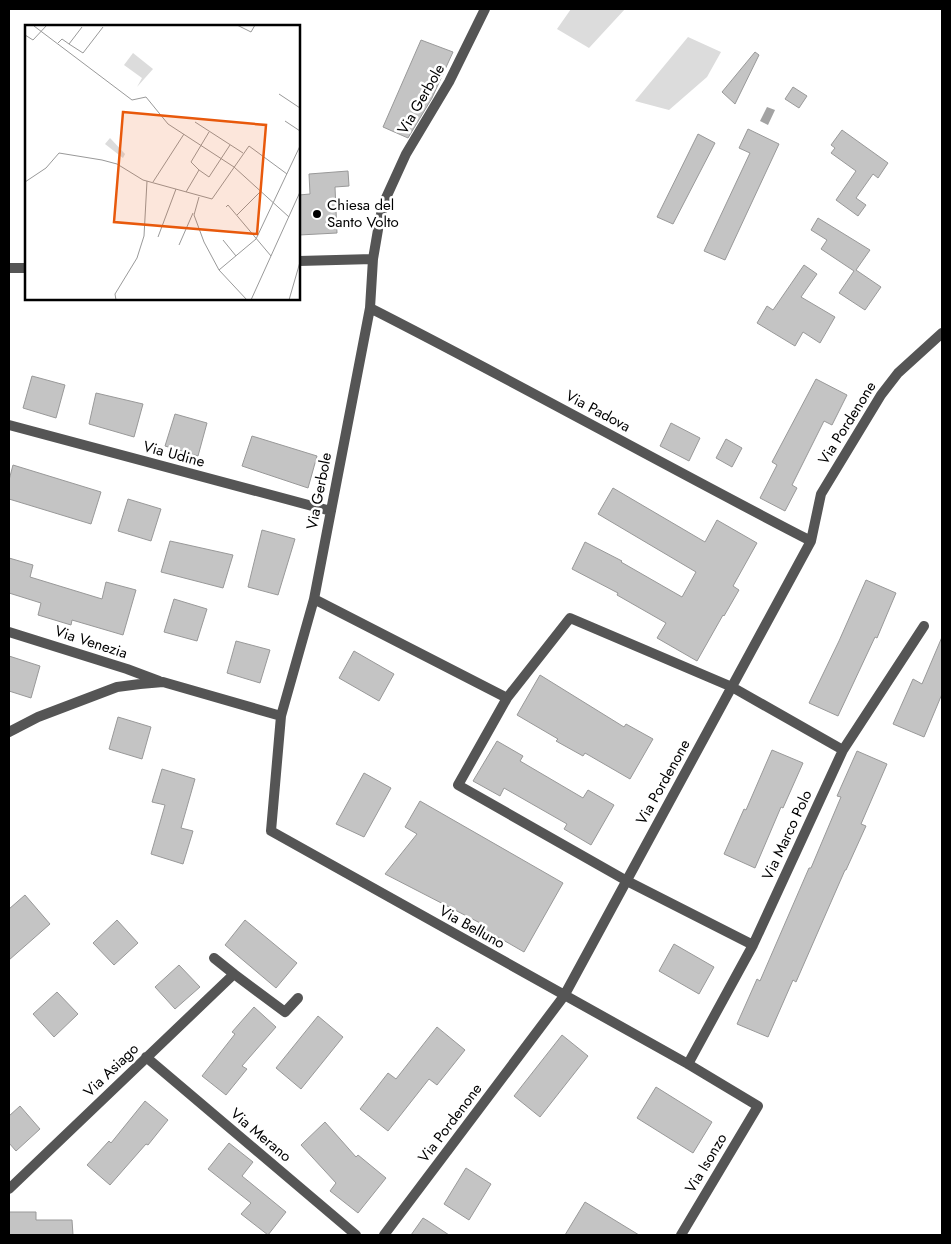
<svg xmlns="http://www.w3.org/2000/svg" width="951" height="1244" font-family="Jost,sans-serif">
  <rect width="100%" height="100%" fill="#fff"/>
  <path fill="#dcdcdc" d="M571,9H625L589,48L557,29Z
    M688,37L721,52L707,77L669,110L635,101Z"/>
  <path fill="#a3a3a3" d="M767,107L775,110L768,125L760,121Z"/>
  <path fill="#c4c4c4" stroke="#999" d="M421,40L453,52L432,98L408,138L383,127Z
    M755,52L759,55L735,104L722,92Z
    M793,87L807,96L799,108L785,99Z
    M748,129L779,144L725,260L704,251L750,153L739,148Z
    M842,130L888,163L878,178L873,174L856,198L866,205L858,216L836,200L856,171L831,153L835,148L831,145Z
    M698,134L715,143L673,224L657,217Z
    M348,171L349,186L335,187L337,233L299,235V195L310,194L309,174Z
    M818,218L870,250L856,270L881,287L865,310L839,293L854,271L821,249L827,240L811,230Z
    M804,265L817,274L801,297L835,317L820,343L803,332L795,346L757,323L767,306L773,310Z
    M32,376L65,385L56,418L23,408Z
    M816,379L847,395L832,425L824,421L792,485L797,488L785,511L760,498L777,465L772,462Z
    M96,393L143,404L134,437L89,424Z
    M175,414L207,423L198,456L165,446Z
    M671,423L700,438L689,461L660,446Z
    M252,436L317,456L308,488L242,466Z
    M726,439L742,448L732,467L716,458Z
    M13,465L101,492L91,524L9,499V480Z
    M613,488L705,542L717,520L757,543L733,586L739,590L724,616L723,615L697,661L657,638L666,623L617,595L618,593L572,569L585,542L622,561L621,562L682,597L696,572L598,514Z
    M128,499L161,509L151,541L118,531Z
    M262,530L295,539L278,595L248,587Z
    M170,541L233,555L223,588L161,572Z
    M9,558L33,565L30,577L102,599L106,582L136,590L123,635L72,620L71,625L38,615L41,603L9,593Z
    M866,580L896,593L877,638L875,637L838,716L809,703L839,641Z
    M174,599L207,609L197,641L164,632Z
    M942,637V694L924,737L893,724L913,679L922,684Z
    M236,641L270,650L260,683L227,673Z
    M354,651L394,674L379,701L339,678Z
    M9,656L40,666L31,698L9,691Z
    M540,675L624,727L626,724L653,739L630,779L585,753L583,756L556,741L558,739L517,715Z
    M118,717L151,727L142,759L109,749Z
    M497,741L523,756L520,761L583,798L588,790L614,805L591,845L564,829L567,824L504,788L500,796L473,781Z
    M772,750L803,763L783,808L781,807L755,868L724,854L744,809L746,810Z
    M857,751L887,764L861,824L866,826L846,870H845L796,982L793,980L768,1037L737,1024L757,979L760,981L809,868H811L841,797L837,796Z
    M162,769L195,779L181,828L193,831L183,864L151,854L165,805L152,802Z
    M364,773L391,788L364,837L336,824Z
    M420,801L563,883L524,952L484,929L486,926L385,874L417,834L405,827Z
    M25,895L50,924L9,960V909Z
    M117,920L138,943L114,965L93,943Z
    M245,920L297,963L276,988L225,945Z
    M674,944L714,967L699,994L659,971Z
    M179,965L200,987L175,1009L155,987Z
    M57,992L78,1014L54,1037L33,1014Z
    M254,1007L276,1027L242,1066L247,1069L226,1095L202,1076L235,1034L232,1032Z
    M318,1016L343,1037L301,1089L276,1068Z
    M437,1027L465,1050L437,1085L429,1079L388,1131L360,1109L388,1073L396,1079Z
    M562,1035L588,1056L540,1117L514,1096Z
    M656,1087L712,1122L693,1153L637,1118Z
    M145,1101L168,1120L148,1145L146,1144L110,1185L87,1165L109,1141L111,1143Z
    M20,1106L40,1129L16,1151L9,1143V1116Z
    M325,1122L356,1157L358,1155L386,1178L358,1213L330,1191L336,1183L301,1145Z
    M229,1143L253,1162L242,1176L286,1212L268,1235L241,1214L251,1203L208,1169Z
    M466,1168L491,1184L469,1220L444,1204Z
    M585,1202L639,1235H565Z
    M9,1212H36V1220H72L73,1235H9Z
    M423,1218L428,1221L449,1235H411Z"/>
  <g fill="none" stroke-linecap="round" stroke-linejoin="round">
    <path stroke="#555" stroke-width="10" d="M485,9L449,82L406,154L385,200L380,218L373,259L370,308L314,599L281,716L271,831L688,1064L758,1106L681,1235
      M299,261L373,259
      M9,268H26
      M370,308C518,383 663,465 811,541
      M9,425L331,511
      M314,599L507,698L458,785L627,881L753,945
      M9,632L127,669L159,681
      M507,698L570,618L732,687L843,750
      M9,732L38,717L117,687L140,684L163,682L281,716
      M234,974L285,1012L298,998
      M146,1057L356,1235
      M688,1064L753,945L843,750L924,626
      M9,1189L234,974L214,958
      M384,1235L564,996L811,541L821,494L881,395L898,373L942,333"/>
  </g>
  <circle fill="#000" stroke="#fff" stroke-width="2" cx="317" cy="214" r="5"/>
  <g text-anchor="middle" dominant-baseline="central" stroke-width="5" stroke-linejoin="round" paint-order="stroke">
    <g font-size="15" fill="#000" stroke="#fff">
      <text transform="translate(421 99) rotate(-60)">Via Gerbole</text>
      <text transform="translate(598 411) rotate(28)">Via Padova</text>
      <text transform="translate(847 423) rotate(-58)">Via Pordenone</text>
      <text transform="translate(174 454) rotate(15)">Via Udine</text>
      <text transform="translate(319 491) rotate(-79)">Via Gerbole</text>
      <text transform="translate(91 642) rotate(18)">Via Venezia</text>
      <text transform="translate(663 782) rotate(-61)">Via Pordenone</text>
      <text transform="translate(787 835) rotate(-65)">Via Marco Polo</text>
      <text transform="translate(472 927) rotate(29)">Via Belluno</text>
      <text transform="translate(111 1070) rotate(-44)">Via Asiago</text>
      <text transform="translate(450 1123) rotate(-53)">Via Pordenone</text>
      <text transform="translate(261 1135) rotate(40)">Via Merano</text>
      <text transform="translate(706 1163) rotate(-59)">Via Isonzo</text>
    </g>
    <g font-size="15" fill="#000" stroke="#fff" text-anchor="start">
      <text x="327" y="205">Chiesa del<tspan x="327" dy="17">Santo Volto</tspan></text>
    </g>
  </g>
  <g transform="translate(25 25)">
    <rect width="275" height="275" fill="#fff"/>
    <path d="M108,28L128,44L112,62L117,53L99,40ZM85,113L100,129L98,133L80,119Z" fill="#dcdcdc"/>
    <path fill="none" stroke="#999" stroke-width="1" d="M212,0L226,7L230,0M9,1L107,75L121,72L143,99L209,142L264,192M0,10L8,15L22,0M33,18L37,14L44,19L57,2M44,19L58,28L78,2M254,69L275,83M260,96L275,106M170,97L218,128M174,145L166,137L184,107M0,157L21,143L34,128L77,135L92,139L118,155L187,174L224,121L262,149M128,157L159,109M161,167L174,145L184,152L205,120M174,172L169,190L179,217L194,245L222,275M201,182L203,180L246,231M212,190L236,166M133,212L151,164M198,215L211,231M154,220L168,188M194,245L231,214L275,121M91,275L90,269L112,233L119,211L122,156M226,275L275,167M264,275L275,237"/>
    <path fill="#e8590c" fill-opacity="0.15" stroke="#e8590c" stroke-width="2.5" d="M98,87L241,100L232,209L89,197Z"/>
    <rect width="275" height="275" fill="none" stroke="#000" stroke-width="2.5"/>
  </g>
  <rect width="951" height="1244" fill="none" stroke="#000000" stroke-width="20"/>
</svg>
